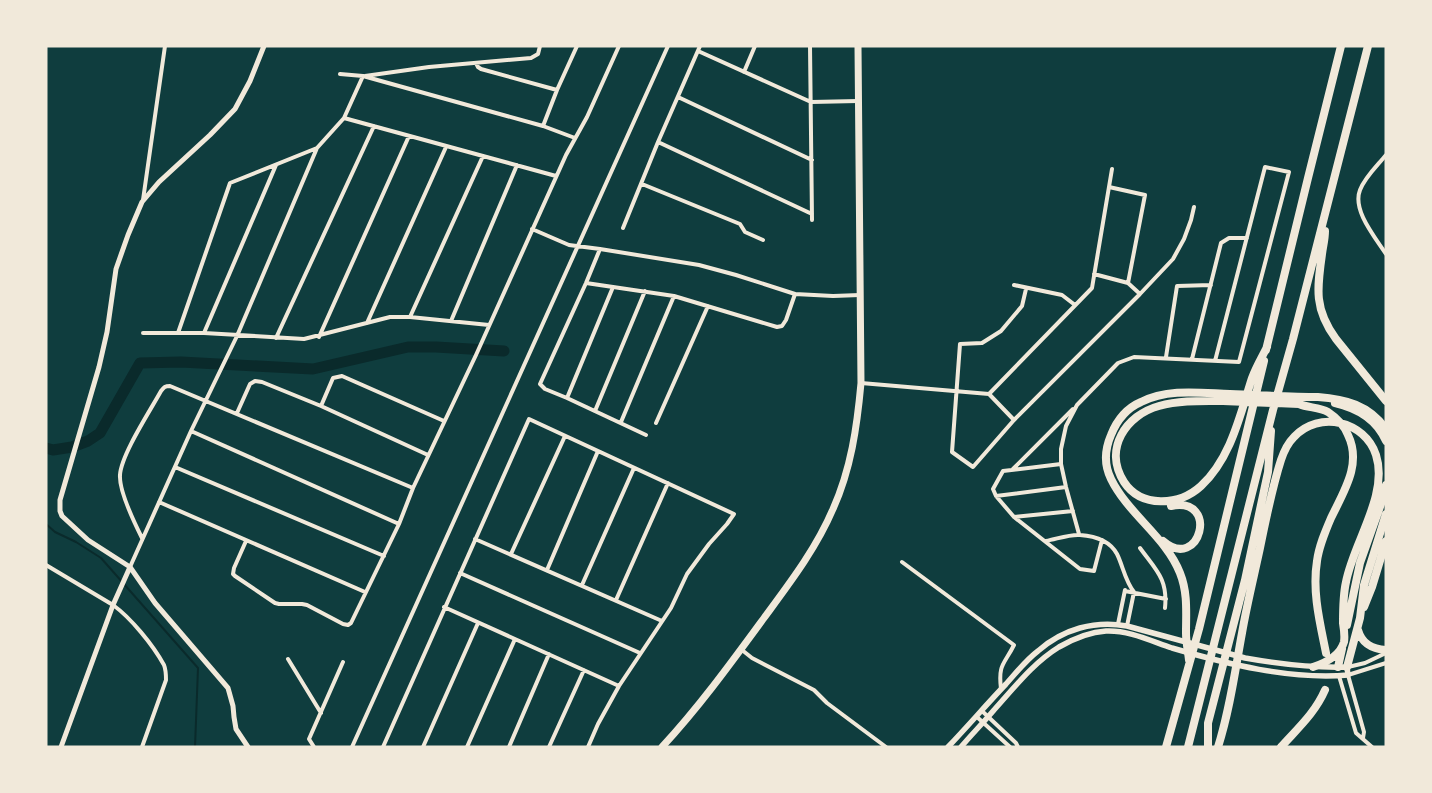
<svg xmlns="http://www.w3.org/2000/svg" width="1432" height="793" font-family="Arial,sans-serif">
  <rect width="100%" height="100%" fill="#0f3d3e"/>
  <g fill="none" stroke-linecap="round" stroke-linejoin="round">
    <path stroke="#0a2a2b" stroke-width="2" d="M46,524L55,532L76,542L101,558L198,668L195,747"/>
    <path stroke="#0a2a2b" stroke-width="11" d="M46,448L53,450L72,447L88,441L100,433L140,363L181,362L313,369L408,347H436L504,351"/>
    <path stroke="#f1e9da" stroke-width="4" d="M810,46L812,220
      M698,51L811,102L858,101
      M476,63L478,67L481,69L557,90
      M744,72L755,46
      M340,74L363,76L543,126L575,138
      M365,76L429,67L531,58L538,54L540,46
      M678,97L812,160
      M344,118L556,176
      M543,126L557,90L577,46
      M658,142L812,214
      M1386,155C1377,166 1365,177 1360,190C1352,210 1375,237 1386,254
      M642,184L740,224L745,232L763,240
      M1109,187L1145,195L1128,283
      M143,200L165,46
      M623,228L658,142L700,46
      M532,229L569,245L600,249L699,265L736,275L795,294L833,296L860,295
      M600,249L586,283L540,384L545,389L567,398L646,435
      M1094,274L1128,283L1140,294
      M586,283L674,296L777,327L782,326L786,320L795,294
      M1014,285L1062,295L1075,305
      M1026,289L1022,306L1001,331L982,343L960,344L952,452L973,467L1014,420L1140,294L1173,259L1184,239L1191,220L1194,207
      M410,317L483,156
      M451,321L517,165
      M367,323L446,147
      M143,333H204L304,339L390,317H410L489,325
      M178,333L230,183L317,148
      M204,333L276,165
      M319,337L409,136
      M276,338L374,126
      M1166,357L1177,286L1211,285
      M1192,359L1221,243L1229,238H1247
      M861,383L989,394L1014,420
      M989,394L1092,288L1112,169
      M567,398L613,287
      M321,406L333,378L342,376L444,421
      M595,411L645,291
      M237,413L250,384L255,381L262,382L321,406L428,455
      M621,422L674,296
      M656,423L708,306
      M191,431L399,524
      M1061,464L1003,471L993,489L996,496L1014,517L1080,569L1094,571L1102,540
      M175,467L384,556
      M1013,469L1073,409
      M996,496L1066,487
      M159,502L365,592
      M1014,517L1073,511
      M1079,534L1066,487L1061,464V449L1066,426L1077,405L1118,363L1134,357L1239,362L1289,172L1265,167L1215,361
      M142,538C135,524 119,490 120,475C121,455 150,411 161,391C164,387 165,386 170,386L413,488
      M475,539L662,621
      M246,541L234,568L233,574L235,576L275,603L279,604H302L307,605L343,624L348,625L351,623L399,524L413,488L476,355L566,155L587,117L619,46
      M1046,541C1057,539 1070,534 1080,535C1094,536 1110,541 1117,554C1123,566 1125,581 1134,592L1127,626
      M1140,548C1156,570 1168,579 1165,608
      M511,554L565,436
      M902,562L1014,645C1004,665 998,664 1001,689
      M46,565L113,605C131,618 153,645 164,665C166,670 166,674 166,680L142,747
      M130,567L191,431L237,336L317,148L344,118L363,76
      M547,570L598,451
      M460,573L640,653
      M582,585L634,468
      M1125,591L1166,599
      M616,600L668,483
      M444,607L619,686
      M1118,624L1125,590
      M742,650L752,658L814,690L827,703L886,747
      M288,659L321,713
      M1348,667L1365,663L1386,653
      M1339,676L1356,733L1372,747
      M982,711L1016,743L1018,747
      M977,717L1010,747
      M1363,738L1364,732L1348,675L1386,663
      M314,747L309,739L343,662
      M352,747L668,46
      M383,747L529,419L734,514L727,524L709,544L687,574L671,608L619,686L598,724L588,747
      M423,747L478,623
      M467,747L515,639
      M509,747L549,654
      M549,747L584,670"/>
    <path stroke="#f1e9da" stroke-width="5" d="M61,747L113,605L130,567
      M248,747L236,729L234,717L233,706L228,688L155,603L130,567L88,540L62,516L60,511V500L99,367L107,332L116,269L128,235L142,202L159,182L210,135L235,109L250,81L264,46"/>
    <path stroke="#f1e9da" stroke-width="5.5" d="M948,747C968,726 986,705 1006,684C1016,673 1026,660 1038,651C1063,629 1095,620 1127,626L1245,658C1279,664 1313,668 1347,667L1348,675C1290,680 1227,664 1172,648C1151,641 1129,630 1106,631C1090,632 1073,639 1059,647C1033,663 1014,688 994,710C983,723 972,734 961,747"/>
    <path stroke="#f1e9da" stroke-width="7" d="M662,747C699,707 731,663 764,618C789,584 816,549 833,509C851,469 857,427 861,383L858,46"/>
    <path stroke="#f1e9da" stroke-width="8" d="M1325,231C1325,239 1323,246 1322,254C1317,289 1314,309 1336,339L1386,401
      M1267,347C1262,357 1256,367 1252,378C1240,415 1231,458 1201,486C1179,506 1141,508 1124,482C1103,449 1126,415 1159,406C1180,400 1202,401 1223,401C1248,402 1273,403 1299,404C1308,408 1319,407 1328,412C1337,418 1344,425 1348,435C1362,464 1344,491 1331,518C1325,532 1319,546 1317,561C1312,592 1320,623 1326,653
      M1266,350L1308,178L1341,46
      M1335,403C1357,408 1377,420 1386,441
      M1163,541C1200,573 1220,496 1171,506
      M1364,607L1372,587L1386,541
      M1347,625L1360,563L1381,504L1386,485
      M1358,630C1362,644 1372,649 1386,650
      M1189,660C1188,651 1186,642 1186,633C1186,613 1188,593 1180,573C1166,537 1128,514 1111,479C1104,465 1105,449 1111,435C1117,420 1127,408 1141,402C1168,388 1201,393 1230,394C1260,395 1289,397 1318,397C1345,399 1369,405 1386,429
      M1338,667L1342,649
      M1347,667L1360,618L1364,585L1386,514
      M1166,747L1199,629L1264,361
      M1188,747L1273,410L1293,339L1368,46
      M1208,747V723L1245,580L1268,472L1271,431
      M1218,747C1230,709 1235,671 1242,633C1247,604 1254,576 1260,548C1266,518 1272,488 1281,460C1284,451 1288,443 1294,437C1319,410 1365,421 1376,455C1389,495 1353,543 1346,582C1343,595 1343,609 1343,623C1344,629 1345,636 1344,642C1340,656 1325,663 1313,667
      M1281,747C1298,728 1315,713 1325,690"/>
  </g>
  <rect width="1432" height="793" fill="none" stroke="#f1e9da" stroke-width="95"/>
</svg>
